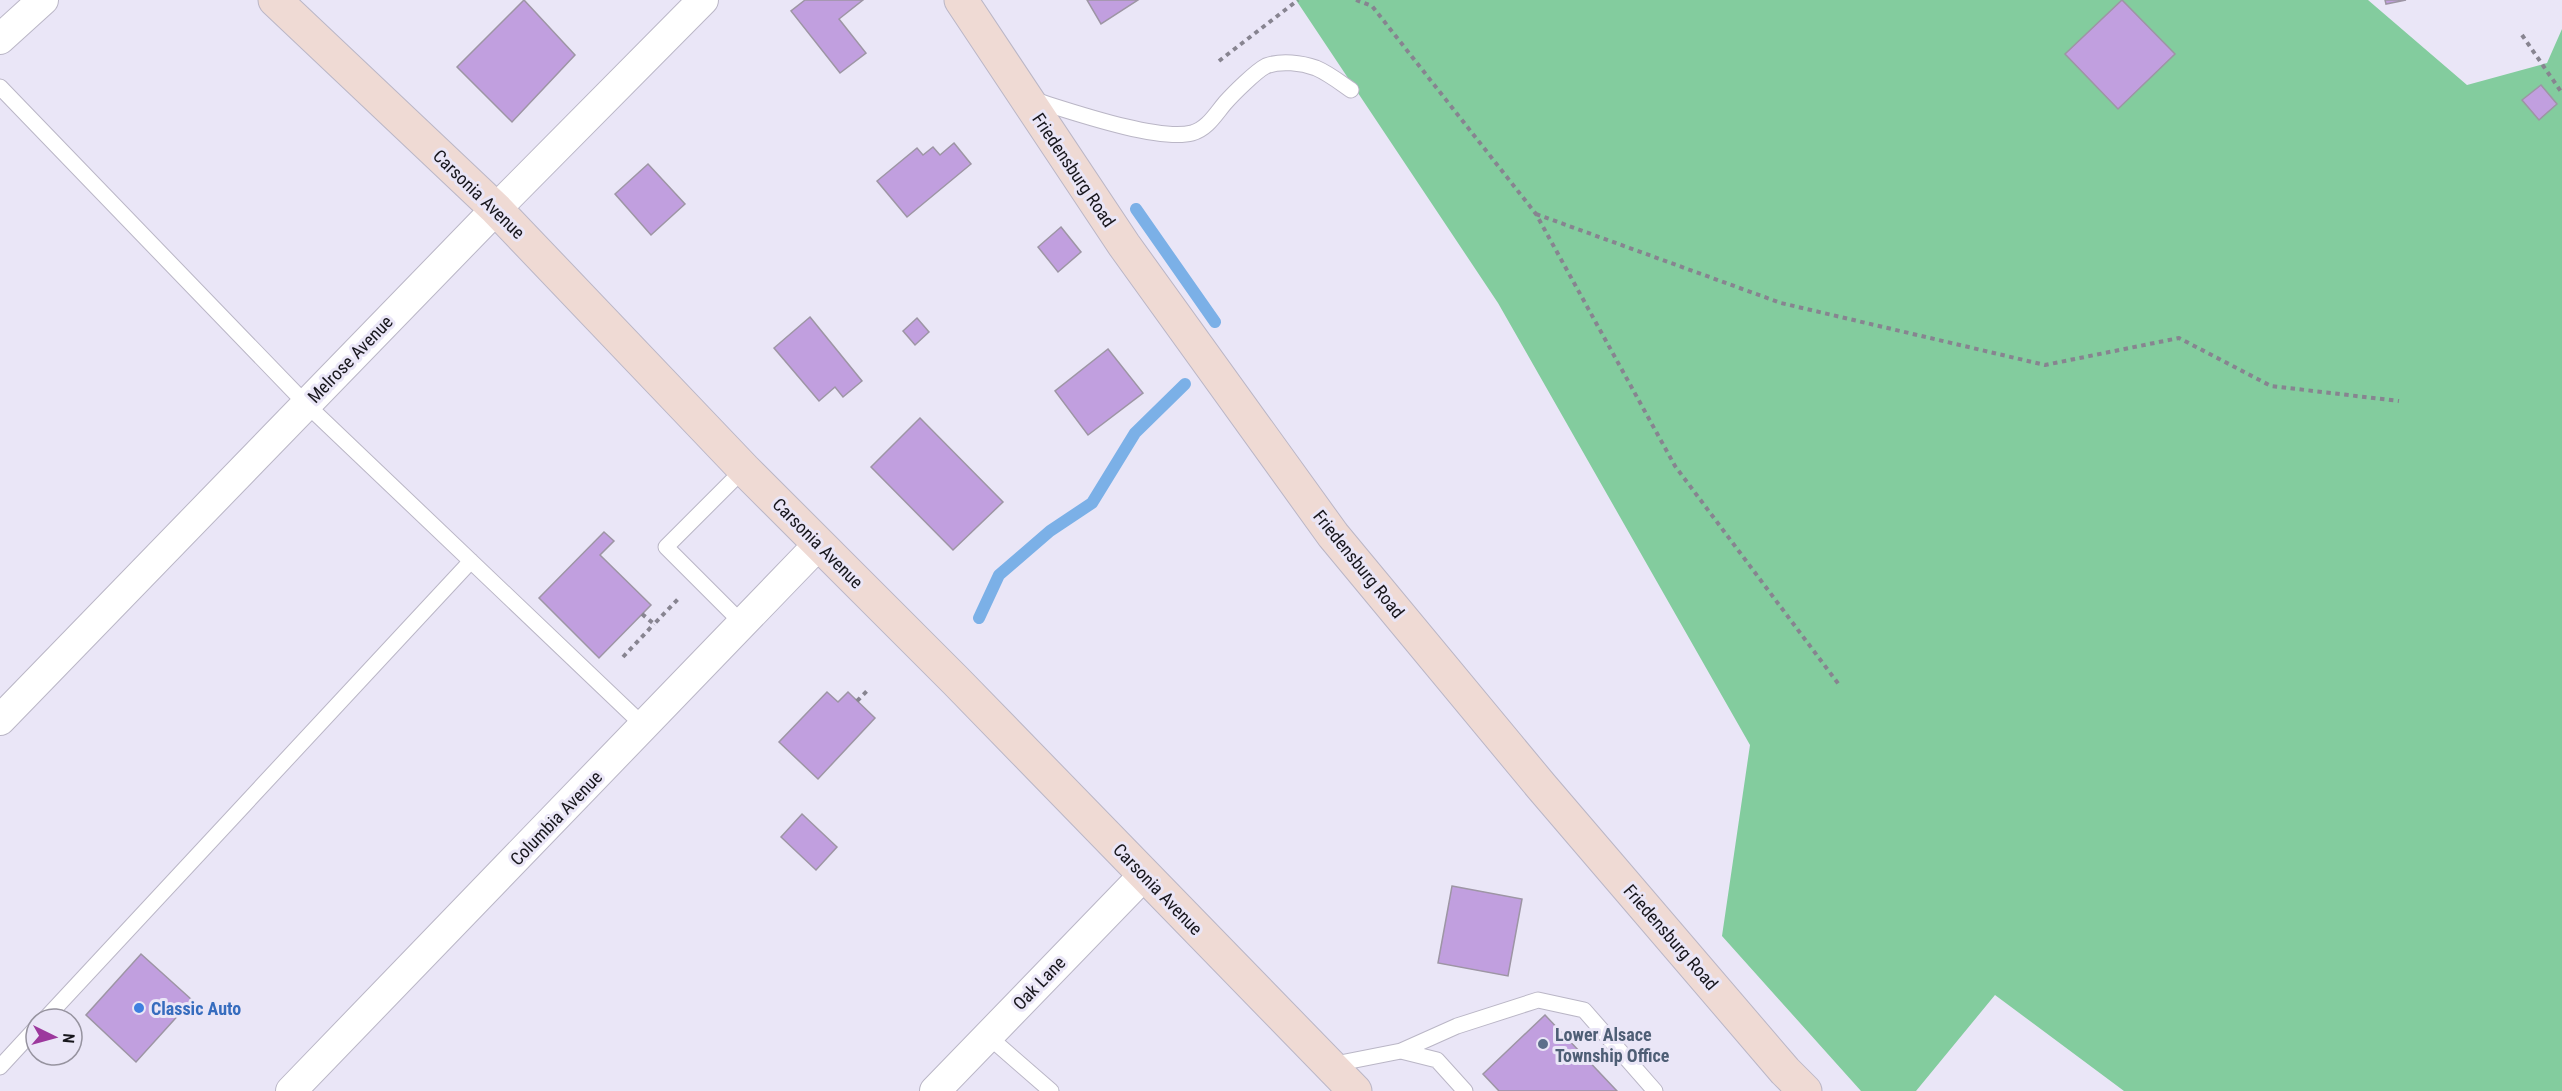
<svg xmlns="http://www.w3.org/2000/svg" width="2562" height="1091" font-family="'Roboto Condensed',sans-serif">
  <rect width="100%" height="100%" fill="#eae6f7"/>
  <path fill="#83cc9e" d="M1296,0H2368L2467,85L2547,63L2562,29V1091H2124L1995,995L1916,1091H1861L1722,936L1750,745L1498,303Z"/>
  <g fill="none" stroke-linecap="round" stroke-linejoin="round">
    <path stroke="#7bb0e7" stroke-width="12" d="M1136,209L1215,322
      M979,618L999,575L1050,531L1092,503L1135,433L1185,384"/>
  </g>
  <path fill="#c19fdf" stroke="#9d95a4" stroke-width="1.5" d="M524,0L575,55L512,122L457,67Z
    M805,0H863L839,19L866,53L840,73L791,11Z
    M1087,0H1138L1101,24Z
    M2122,0L2175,54L2118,109L2065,54Z
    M2385,0H2406L2386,4Z
    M2541,85L2557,104L2539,120L2522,100Z
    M954,143L971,164L907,217L877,181L917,148L923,155L933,147L940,155Z
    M648,164L685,204L651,235L615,194Z
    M1061,227L1081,252L1058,272L1038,247Z
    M810,317L862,381L843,397L835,387L819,401L774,348Z
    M917,318L929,332L915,345L903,331Z
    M1108,349L1143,393L1088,435L1055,391Z
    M920,418L1003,502L953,550L871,467Z
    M604,532L614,541L600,555L651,605L599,658L539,598Z
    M827,692L838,702L848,692L875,718L818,779L779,742Z
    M802,814L837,847L816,870L781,837Z
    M1452,886L1522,899L1508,976L1438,963Z
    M141,954L192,1000L136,1062L86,1015Z
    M1545,1015L1617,1091H1499L1483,1074Z"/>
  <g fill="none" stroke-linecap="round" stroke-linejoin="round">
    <g stroke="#bab6c6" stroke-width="17">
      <path id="lane" d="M0,87L306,404L645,727
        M1031,99C1067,110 1158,142 1192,133C1207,129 1215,115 1225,103C1233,94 1256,71 1266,66C1281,60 1302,63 1316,68C1328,73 1341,83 1351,90
        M743,624L666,547L744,469
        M45,1019L471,561
        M988,1036L1051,1091
        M1401,1051L1457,1026L1538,1000L1584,1010L1655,1091
        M1330,1065L1401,1051L1437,1060L1465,1091
        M0,1067L36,1028"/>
    </g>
    <g stroke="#bab6c6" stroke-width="32">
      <path id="street" d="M0,39L43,0
        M0,720L496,209L703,0
        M291,1091L819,544
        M935,1091L1144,875"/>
    </g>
    <g stroke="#bab6c6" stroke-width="35">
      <path id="secondary" d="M275,0L496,209L744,469L956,681L1355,1091
        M961,0L1124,245L1333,535L1541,786L1785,1071L1805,1091"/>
    </g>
    <path stroke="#878490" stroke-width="4" stroke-dasharray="4.5 4.5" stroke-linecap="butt" d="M1356,0L1372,6L1536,214L1675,466L1840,686
      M2522,35L2562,93
      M1219,61L1298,0
      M1536,214L1781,303L2045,365L2179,338L2271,386L2399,401
      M642,614L654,624L679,598
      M623,657L654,624
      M857,701L869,689"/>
    <use href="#lane" stroke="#fff" stroke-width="15"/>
    <use href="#street" stroke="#fff" stroke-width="30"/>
    <use href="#secondary" stroke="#efdad4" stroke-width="33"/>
  </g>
  <circle fill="#3f7fe0" stroke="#eae6f7" stroke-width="2" cx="139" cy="1008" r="6"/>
  <circle fill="#5c6f8a" stroke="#eae6f7" stroke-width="2" cx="1543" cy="1044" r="6"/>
  <g text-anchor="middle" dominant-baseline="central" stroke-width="6" stroke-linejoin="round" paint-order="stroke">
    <g font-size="18" fill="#17161c" stroke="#eae6f7">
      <text transform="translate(1074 170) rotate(56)">Friedensburg Road</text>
      <text transform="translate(479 194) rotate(44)">Carsonia Avenue</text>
      <text transform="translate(350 359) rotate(-46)">Melrose Avenue</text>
      <text transform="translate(818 543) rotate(45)">Carsonia Avenue</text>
      <text transform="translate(1359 564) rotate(51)">Friedensburg Road</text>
      <text transform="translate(556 818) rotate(-46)">Columbia Avenue</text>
      <text transform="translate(1158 889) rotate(46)">Carsonia Avenue</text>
      <text transform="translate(1671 937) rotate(49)">Friedensburg Road</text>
      <text transform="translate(1039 983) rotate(-46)">Oak Lane</text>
    </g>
    <g font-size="18" font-weight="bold" fill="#366cbe" stroke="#eae6f7" text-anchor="start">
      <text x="151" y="1008">Classic Auto</text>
    </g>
    <g font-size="18" font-weight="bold" fill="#4e5e75" stroke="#eae6f7" text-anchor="start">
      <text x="1555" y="1034">Lower Alsace<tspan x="1555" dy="21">Township Office</tspan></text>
    </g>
  </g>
  <g transform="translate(54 1037) rotate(95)"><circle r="28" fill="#eae6f7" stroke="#96939f" stroke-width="1.5"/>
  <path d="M0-4.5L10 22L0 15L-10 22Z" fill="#9c389d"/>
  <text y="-9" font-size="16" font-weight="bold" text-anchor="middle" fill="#17161c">N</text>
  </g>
</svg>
